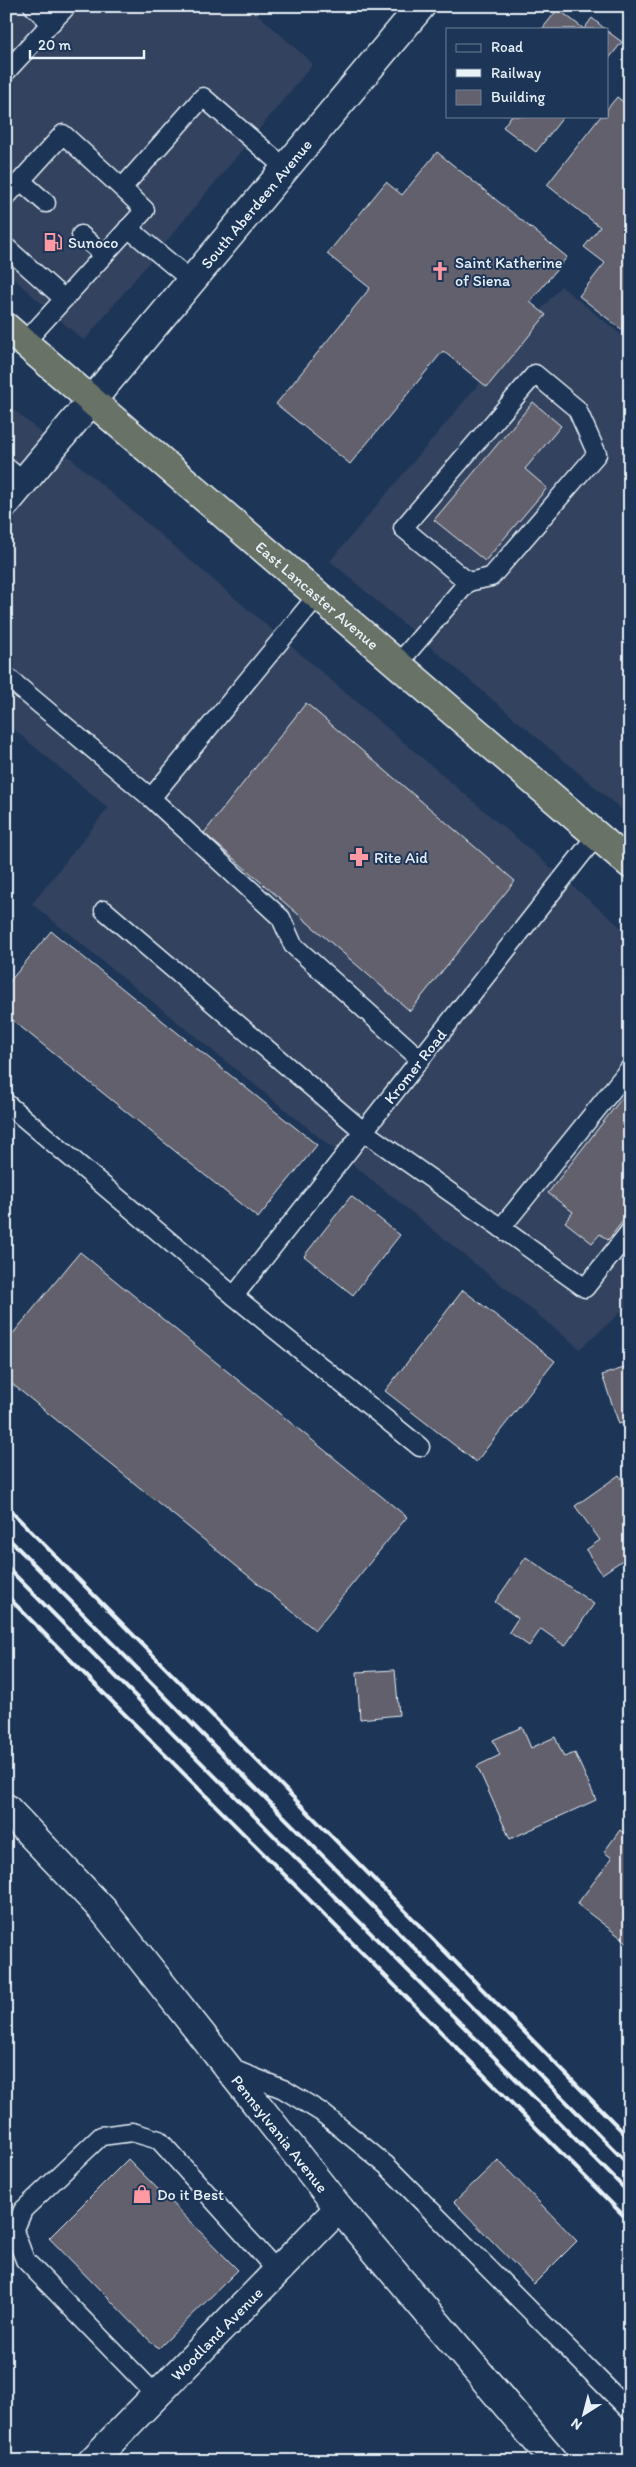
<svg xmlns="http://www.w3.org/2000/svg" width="636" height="2467" font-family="Itim,sans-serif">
  <rect width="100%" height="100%" fill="#1d3557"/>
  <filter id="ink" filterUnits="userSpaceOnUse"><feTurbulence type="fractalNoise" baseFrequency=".02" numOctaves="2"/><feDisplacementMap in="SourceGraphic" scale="10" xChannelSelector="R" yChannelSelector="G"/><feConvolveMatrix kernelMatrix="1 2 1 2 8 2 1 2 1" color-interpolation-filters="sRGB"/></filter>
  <g filter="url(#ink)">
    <path fill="#32425e" d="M6,6H249L313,64L84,341L6,272Z
      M561,286L630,342V817L330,561Z
      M6,403L630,935V1304L580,1349L32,904L108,808L6,723Z"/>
    <path fill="#62616d" stroke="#e8f1f8" d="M558,9L584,29H542Z
      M592,18L605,29H584Z
      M607,31L622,42L607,61Z
      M617,97L630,107V336L579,296L605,263L584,247L600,227L547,185L601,116H607V109Z
      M511,116H564L536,152L503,127Z
      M437,152L567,257L530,302L546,315L487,387L443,351L350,464L276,404L370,288L327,254L386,182L402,195Z
      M533,402L561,426L525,469L547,488L485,561L434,520Z
      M306,703L515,881L410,1011L204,833Z
      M51,931L317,1145L258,1218L6,1015V986Z
      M625,1094L630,1098V1212L608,1240L600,1234L592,1243L565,1222L573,1212L548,1193Z
      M351,1196L400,1235L353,1295L304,1256Z
      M80,1252L407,1517L315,1630L6,1379V1342Z
      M463,1290L555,1361L476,1462L385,1391Z
      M630,1366V1421L619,1424L602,1375Z
      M619,1475L630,1490V1555L602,1574L586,1550L600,1540L575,1506Z
      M526,1557L594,1604L565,1646L541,1629L529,1646L509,1632L518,1618L495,1602Z
      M395,1670L399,1715L360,1719L357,1672Z
      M522,1727L531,1748L555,1737L564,1757L575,1753L596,1800L510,1839L477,1766L500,1755L493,1740Z
      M620,1830L630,1838V1941L628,1943L577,1904L612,1858L604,1852Z
      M128,2159L238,2270L158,2349L49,2238Z
      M498,2160L577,2241L534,2284L454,2202Z"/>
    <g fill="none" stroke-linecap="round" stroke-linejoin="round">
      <g stroke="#e8f1f8" stroke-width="21">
        <g id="service">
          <path d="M51,23L67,6"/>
          <path d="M6,72L51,23L33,6"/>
          <path d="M21,181L46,203"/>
          <path d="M6,197L63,134L122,188"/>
          <path d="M128,228L192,281"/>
          <path d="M81,235L104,255"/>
          <path d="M6,247L64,299"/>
          <path d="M24,343L145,210L122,188L203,97L285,168"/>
          <path d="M6,467L24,482"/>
          <path d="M397,665L468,582L491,577L597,454L577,409L535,374L403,528L468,582"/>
          <path d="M6,676L151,798L281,918L293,945L420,1059"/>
          <path d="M151,798L317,596"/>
          <path d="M104,910L363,1131L501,1228L630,1068"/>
          <path d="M6,1103L234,1296"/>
          <path d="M501,1228L585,1288L630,1231"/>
          <path id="s1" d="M420,1447L234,1296L596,836"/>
          <path d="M230,2068L283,2089L321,2112L386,2165L630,2411"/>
          <path d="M156,2395L25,2260L14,2231L23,2210L101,2136L132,2132L159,2140L277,2271"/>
        </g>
      </g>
      <g stroke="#e8f1f8" stroke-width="31">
        <g id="minor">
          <path id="s2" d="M6,503L421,6"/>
          <path id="s3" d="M6,1808L103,1910L339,2208L554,2461"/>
          <path id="s4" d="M92,2461L339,2208"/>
        </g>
      </g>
      <g stroke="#e8f1f8" stroke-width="31">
        <g id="trunk">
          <path id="s5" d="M6,327L630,864"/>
        </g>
      </g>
      <use href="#service" stroke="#1d3557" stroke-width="18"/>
      <use href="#minor" stroke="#1d3557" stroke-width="28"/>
      <use href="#trunk" stroke="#697266" stroke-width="28"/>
      <path stroke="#e8f1f8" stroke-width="4" d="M6,1506L630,2139
        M6,1536L630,2166
        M6,1566L630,2194
        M6,1595L630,2222"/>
    </g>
  </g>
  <defs>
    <g id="fuel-bare" transform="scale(1.5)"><path d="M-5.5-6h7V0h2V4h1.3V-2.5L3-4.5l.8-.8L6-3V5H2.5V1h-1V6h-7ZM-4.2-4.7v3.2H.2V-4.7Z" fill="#ff9aa2" stroke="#1d3557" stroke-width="2.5" paint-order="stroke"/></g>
    <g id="church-bare" transform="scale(1.5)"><path d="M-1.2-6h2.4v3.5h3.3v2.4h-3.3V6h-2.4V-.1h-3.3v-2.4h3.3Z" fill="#ff9aa2" stroke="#1d3557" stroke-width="2.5" paint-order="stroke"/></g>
    <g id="pharmacy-bare" transform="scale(1.5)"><path d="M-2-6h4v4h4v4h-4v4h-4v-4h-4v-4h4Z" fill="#ff9aa2" stroke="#1d3557" stroke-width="2.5" paint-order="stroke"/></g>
    <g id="shop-bare" transform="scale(1.5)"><path d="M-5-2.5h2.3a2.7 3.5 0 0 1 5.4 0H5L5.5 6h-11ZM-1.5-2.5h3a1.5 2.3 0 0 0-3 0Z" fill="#ff9aa2" stroke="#1d3557" stroke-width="2.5" paint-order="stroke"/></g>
  </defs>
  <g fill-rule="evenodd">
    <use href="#fuel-bare" x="53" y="242"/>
    <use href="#church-bare" x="440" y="271"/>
    <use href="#pharmacy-bare" x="359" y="857"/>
    <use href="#shop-bare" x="142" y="2194"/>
  </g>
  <g text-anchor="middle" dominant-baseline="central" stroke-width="4" stroke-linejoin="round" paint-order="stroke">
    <g font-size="16" fill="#e8f1f8" stroke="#1d3557">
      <text stroke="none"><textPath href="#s2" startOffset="390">South Aberdeen Avenue</textPath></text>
      <text stroke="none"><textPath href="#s5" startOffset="411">East Lancaster Avenue</textPath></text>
      <text stroke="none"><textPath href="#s1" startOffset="532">Kromer Road</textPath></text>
      <text stroke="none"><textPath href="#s3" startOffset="426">Pennsylvania Avenue</textPath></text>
      <text stroke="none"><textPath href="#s4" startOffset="178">Woodland Avenue</textPath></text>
    </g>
    <g font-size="16" fill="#e8f1f8" stroke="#1d3557" text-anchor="start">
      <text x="68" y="242">Sunoco</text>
      <text x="455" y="262">Saint Katherine<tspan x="455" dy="18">of Siena</tspan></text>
      <text x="374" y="857">Rite Aid</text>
      <text x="157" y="2194">Do it Best</text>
    </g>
  </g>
  <rect width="636" height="2467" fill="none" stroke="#1d3557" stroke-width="25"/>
  <rect x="12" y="12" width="611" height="2442" fill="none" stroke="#e8f1f8" stroke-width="2" filter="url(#ink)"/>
  <rect x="446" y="28" width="162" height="90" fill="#1d3557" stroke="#6e8097"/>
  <rect x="456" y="44" width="25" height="8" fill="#1d3557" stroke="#6e8097"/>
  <text x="491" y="52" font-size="15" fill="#e8f1f8">Road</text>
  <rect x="456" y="69" width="25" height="8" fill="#e8f1f8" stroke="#6e8097"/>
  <text x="491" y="78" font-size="15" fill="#e8f1f8">Railway</text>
  <rect x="456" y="90" width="25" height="15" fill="#62616d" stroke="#6e8097"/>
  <text x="491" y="102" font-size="15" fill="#e8f1f8">Building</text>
  <g transform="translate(584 2414) rotate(216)" stroke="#1d3557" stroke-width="4" paint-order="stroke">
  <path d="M0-4L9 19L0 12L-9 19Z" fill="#e8f1f8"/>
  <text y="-8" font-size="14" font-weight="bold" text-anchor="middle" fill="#e8f1f8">N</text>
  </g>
  <path d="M30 50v8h114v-8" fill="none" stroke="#e8f1f8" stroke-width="2.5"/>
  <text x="38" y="50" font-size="15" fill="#e8f1f8" stroke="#1d3557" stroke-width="4" paint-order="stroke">20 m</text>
</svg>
